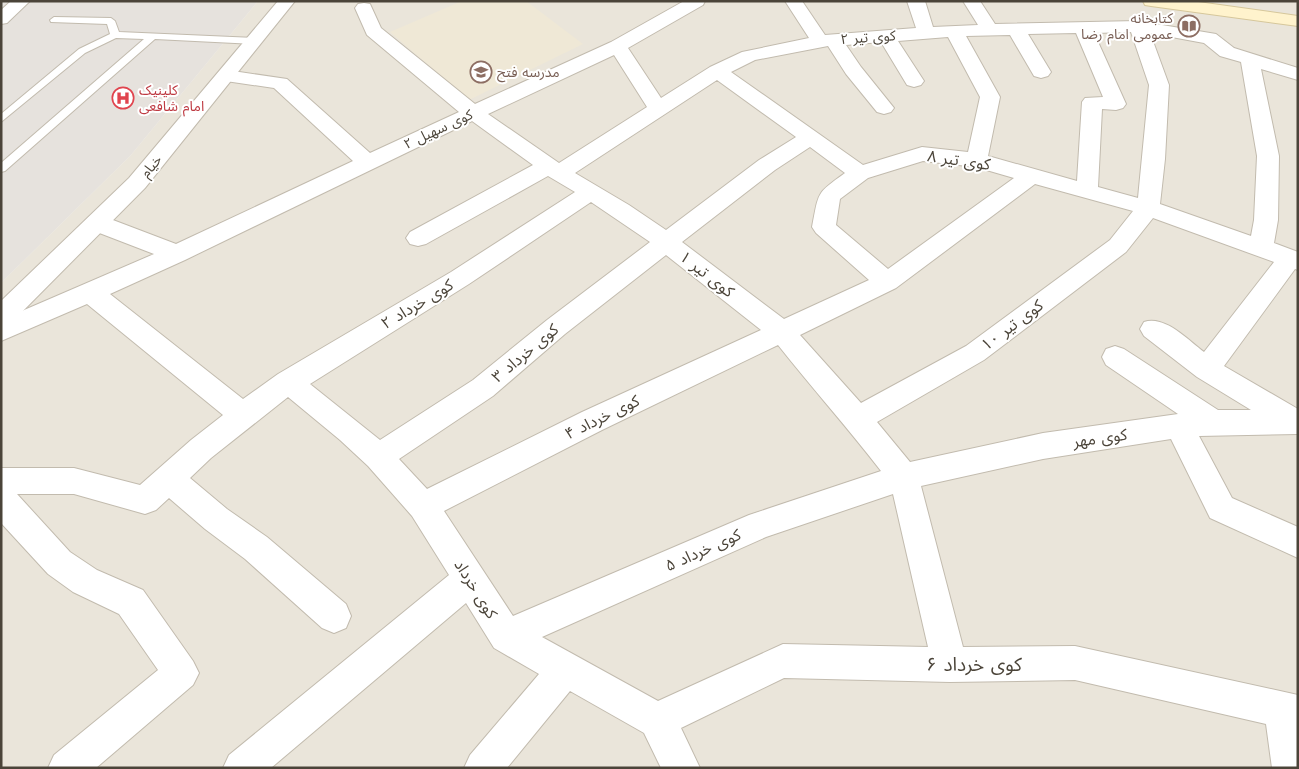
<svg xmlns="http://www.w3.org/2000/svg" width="1299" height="769" font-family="'Work Sans','Noto Sans Arabic',sans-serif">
  <rect width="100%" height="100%" fill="#f6f3ec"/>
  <path fill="#eae5da" d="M258,1H1298V768H1V283L131,155Z"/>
  <path fill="#e6e2dd" d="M1,1H258L131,155L1,283Z"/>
  <path fill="#efe8d6" d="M462,1H526L583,44L469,100L390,32Z"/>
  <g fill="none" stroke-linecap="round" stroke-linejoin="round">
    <g stroke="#c2bbae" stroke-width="2">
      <path id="service" d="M54,17L111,18L115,21L119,32L255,38L260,41L255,44L155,39L5,171L1,172V163L144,39L116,38L85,53L1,122V114L79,49L110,34L107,24L51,22L50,20Z"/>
    </g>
    <g stroke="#c2bbae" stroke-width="2">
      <path id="minor" d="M11,1H30L7,23L1,24V10Z
        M684,1H705L703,5L628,48L661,98L710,67L742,52L809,38L785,1H802L825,35L916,28L907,1H925L933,27L978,25L963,1H980L995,24L1138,21L1216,34L1234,48L1298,68V80L1261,69L1279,156L1278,220L1274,243L1298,252V270L1295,269L1224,366L1298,409V434L1199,436L1232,498L1298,527V558L1210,518L1171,439L1043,459L921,486L963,647L1075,646L1298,695V768H1272L1266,724L1075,680L950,682L784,678L681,728L700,768H661L644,733L570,691L507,768H464L470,755L539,674L494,648L466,603L271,768H223L229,755L449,575L412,516L368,466L340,440L288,397L211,458L190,478L227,509L267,537L346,604L351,616L346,628L334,633L322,628L245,559L205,529L169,498L156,510L145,514L74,494H17L70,552L97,570L143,590L193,661L199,673L193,685L96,768H48L54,755L158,670L119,614L73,592L48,574L2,524L1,468H74L140,485L191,440L223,415L87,304L1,341V320L154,254L89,229L85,223L89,217L97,215L105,217L176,244L353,161L274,88L219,80L216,76L219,72L226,70L287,79L370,153L459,112L367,35L355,8L358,4L364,3L370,4L381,28L475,104L611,42ZM1131,32L1149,85L1138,198L1098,187L1102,109L1116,110L1123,108L1126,104L1094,33ZM1076,33L1103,97L1085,98L1082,102L1077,181L988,156L1000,97L966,36L1010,35L1034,76L1041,78L1048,76L1051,72L1028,34ZM1150,33L1204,43L1220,56L1241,62L1257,156L1254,220L1251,236L1160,204L1165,159L1169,85ZM948,37L980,97L968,152L922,147L863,165L731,72L755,60L828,46L846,74L877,112L884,114L891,112L894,108L861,67L846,45L881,42L907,85L914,87L921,85L924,81L898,41ZM614,55L647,107L559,163L488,114ZM717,80L796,137L759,160L666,230L629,205L575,173ZM472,121L533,165L410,232L406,238L410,244L418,246L426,244L548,176L575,192L451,272L278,374L243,399L110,294L185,260ZM810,147L845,173C816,194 819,191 812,227L816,233L869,280L784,319L682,242L775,170ZM923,161L976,167L1014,178L888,269L836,225L840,199L868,178ZM1035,184L1133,211L1110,240L966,346L861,403L800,335L896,288ZM591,202L650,242L547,320L473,380L380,440L310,384L469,284ZM1153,218L1274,262L1204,352C1188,340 1165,315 1144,322L1140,329L1144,336L1197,377L1251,410H1218L1124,349L1115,346L1106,349L1102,357L1106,365L1178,414L1043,433L910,462L877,422L984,360L1126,252ZM666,255L761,330L582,412L427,489L399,459L493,396L565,334ZM778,345C812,388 848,428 881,471L749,515L513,616L444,511L602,430ZM893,494L928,647L783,644L658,701L542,637L766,537Z"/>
    </g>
    <g stroke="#c2bbae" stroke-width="2">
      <path id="tertiary" d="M278,1H295L145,188L10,324L1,327V301L129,178Z"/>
    </g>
    <g stroke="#d6c79b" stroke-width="2">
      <path id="secondary" d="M1143,1H1191L1298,16V26L1151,6L1145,5Z"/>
    </g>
    <use href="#service" fill="#fff" fill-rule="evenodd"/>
    <use href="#minor" fill="#fff" fill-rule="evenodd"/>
    <use href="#tertiary" fill="#fff" fill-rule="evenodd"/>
    <use href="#secondary" fill="#fff3cd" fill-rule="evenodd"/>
  </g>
  <defs>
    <g id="library-ring" transform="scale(1.125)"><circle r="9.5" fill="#fff" stroke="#8d6e63" stroke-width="1.5"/><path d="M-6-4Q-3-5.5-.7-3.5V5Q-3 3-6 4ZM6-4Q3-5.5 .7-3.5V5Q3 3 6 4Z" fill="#8d6e63"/></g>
    <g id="school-ring" transform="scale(1.125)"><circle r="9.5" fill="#fff" stroke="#8d6e63" stroke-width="1.5"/><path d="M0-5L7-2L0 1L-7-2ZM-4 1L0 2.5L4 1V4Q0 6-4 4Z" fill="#8d6e63"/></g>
    <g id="hospital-ring" transform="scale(1.125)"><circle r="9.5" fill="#fff" stroke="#e0444e" stroke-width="1.5"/><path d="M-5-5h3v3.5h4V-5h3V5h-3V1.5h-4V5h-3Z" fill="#e0444e"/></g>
  </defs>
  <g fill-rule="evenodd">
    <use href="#library-ring" x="1189" y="26"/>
    <use href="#school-ring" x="481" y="72"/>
    <use href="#hospital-ring" x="123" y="98"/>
  </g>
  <g text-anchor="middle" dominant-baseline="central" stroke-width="4" stroke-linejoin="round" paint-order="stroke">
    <g font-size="14" fill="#785e54" stroke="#fff" text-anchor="end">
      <text x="1173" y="18">کتابخانه<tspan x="1173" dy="16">عمومی امام رضا</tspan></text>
      <text x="497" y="72" text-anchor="start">مدرسه فتح</text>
    </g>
    <g font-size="14" fill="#4b4439" stroke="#fff">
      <text transform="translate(868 37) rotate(-4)">کوی تیر ۲</text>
      <text transform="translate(438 129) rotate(-25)">کوی سهیل ۲</text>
      <text transform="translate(151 166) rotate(-50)">خیام</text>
    </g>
    <g font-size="14" fill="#be3a42" stroke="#fff" text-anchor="start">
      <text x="139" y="90">کلینیک<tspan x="139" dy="16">امام شافعی</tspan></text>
    </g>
    <g font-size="16" fill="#4b4439" stroke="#fff">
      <text transform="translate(959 160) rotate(8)">کوی تیر ۸</text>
      <text transform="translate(707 274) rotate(38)">کوی تیر ۱</text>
      <text transform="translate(417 304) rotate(-31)">کوی خرداد ۲</text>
      <text transform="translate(1012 325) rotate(-37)">کوی تیر ۱۰</text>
      <text transform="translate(525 353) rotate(-40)">کوی خرداد ۳</text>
      <text transform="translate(602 417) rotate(-26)">کوی خرداد ۴</text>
      <text transform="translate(1100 438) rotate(-8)">کوی مهر</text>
      <text transform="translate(703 550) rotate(-24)">کوی خرداد ۵</text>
      <text transform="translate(476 589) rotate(58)">کوی خرداد</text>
    </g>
    <g font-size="19" fill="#4b4439" stroke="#fff">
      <text x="974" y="664">کوی خرداد ۶</text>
    </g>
  </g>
  <rect width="1299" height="769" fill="none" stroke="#4b4439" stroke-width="5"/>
</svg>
